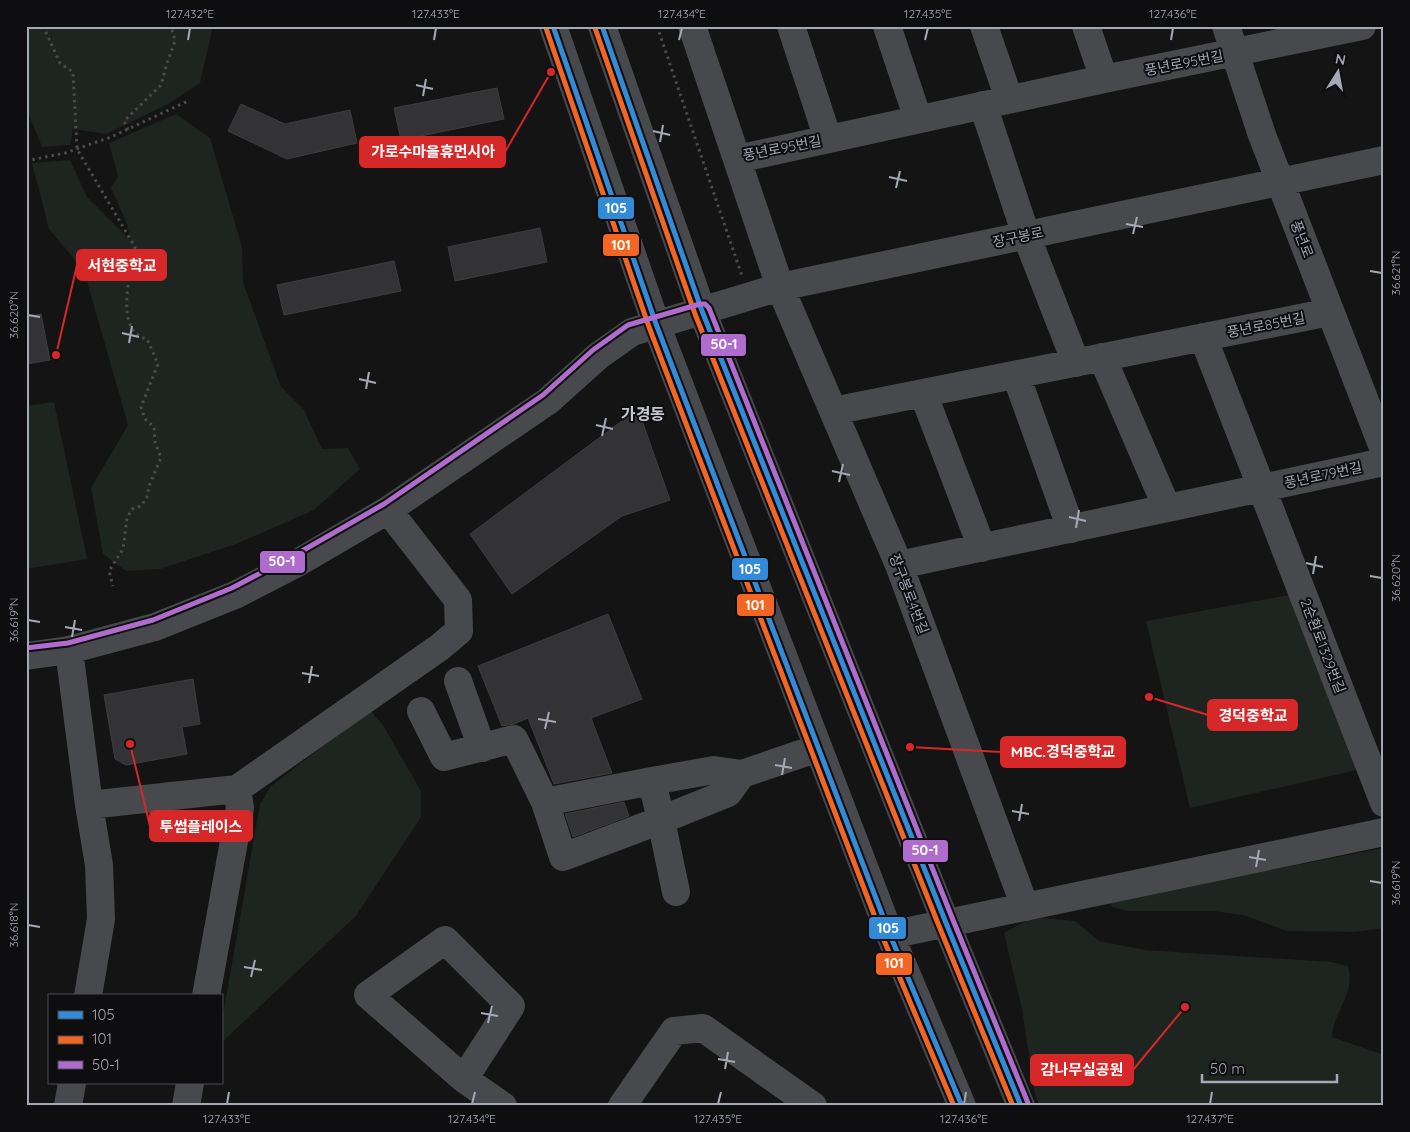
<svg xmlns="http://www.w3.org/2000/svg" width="1410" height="1132" font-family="Quicksand,'Noto Sans KR',sans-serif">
  <rect width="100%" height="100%" fill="#141414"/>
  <path fill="#1e241f" d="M26,26H210L212,31L200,83L168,104L106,134L73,129L70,145L42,147L26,108Z
    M176,114L210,138L242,247L243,282L281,387L304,410L322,449L348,448L360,469L314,510L236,544L160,569L126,571L103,554L91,488L128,425L86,278L71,255L49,229L32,163L70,160L87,197L131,241L126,221L111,188L118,176L109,143Z
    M54,402L87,559L26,569V406Z
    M1289,595L1357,770L1190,808L1146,621Z
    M370,710L383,725L421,791V817L356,916L221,1043V1026L260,804L271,786Z
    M1384,848V928L1355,932L1287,931L1243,915L1213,911H1127L1112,907L1108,901Z
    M1033,917L1075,921L1099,941L1145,950L1331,962L1348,966C1356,995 1334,1009 1332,1037L1384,1055V1106H1040L1035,1095L1022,1009L1004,933Z"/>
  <path fill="#333335" stroke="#3d3d40" d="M497,88L504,119L401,140L394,108Z
    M241,104L285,124L350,110L357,143L287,159L228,131Z
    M540,228L547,262L455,281L448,247Z
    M394,261L401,291L284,315L277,285Z
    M41,314L50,360L26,364V317Z
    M638,409L670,500L622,516L512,594L470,534Z
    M608,614L642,699L591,718L612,773L554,784L528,718L514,724L502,726L478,666Z
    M193,679L200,724L182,727L187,754L126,765L115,759L104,695Z
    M624,802L629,816L573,837L565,814Z"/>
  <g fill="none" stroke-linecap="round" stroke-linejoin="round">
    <path stroke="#4a4a4f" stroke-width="3" stroke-dasharray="2.5 4" stroke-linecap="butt" d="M43,26L60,63L73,72L77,149L135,247C131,271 113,332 147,339L158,364L141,407L145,419L154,427L155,442L161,458L149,486L147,497L141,506L132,509L127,518L123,549L109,571L113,586
      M657,26L742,276
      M128,130L124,121L161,85L167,63L175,41L173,32L168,26
      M26,161L65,153L111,137L188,101"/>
    <path stroke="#48494d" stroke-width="28" d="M553,26L656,324L890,935L962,1106
      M602,26L702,311L946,923L1021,1106
      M692,26L780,287L899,565L1025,907
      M791,26L828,139
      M887,26L918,119
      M984,26L1009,99
      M1086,26L1104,79
      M1226,26L1262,135L1384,450
      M983,105L1026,235L1076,363
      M737,159L1104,79L1362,26
      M1203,337L1384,803
      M1102,357L1167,508
      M1016,375L1071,529
      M923,393L982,548
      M833,411L1330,312
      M899,565L1384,462
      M69,650L89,805L99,865L101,919L88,996
      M26,656L69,650L155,627L235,595L299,562L388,510L548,401L598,356L632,332L780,287L1384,160
      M458,681L482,748
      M421,711L444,757L514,739L545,802
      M742,774L728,793L661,820L652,781L714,770L742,774L818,748
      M652,781L545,802L563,857L661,820L676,892
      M89,805L237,789L440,647L459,631L458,600L388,510
      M890,935L1384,832
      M206,996L240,808L237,789
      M464,1079L511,1006L445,940L368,995L464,1079L503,1106
      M68,1106L72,1083
      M186,1106L190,1083
      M622,1106L674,1031L703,1028L813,1106"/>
    <g stroke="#0e0e10" stroke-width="9">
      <path id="bus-1" d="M553,26L656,324L890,935L962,1106
        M602,26L702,311L946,923L1021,1106"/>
    </g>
    <g stroke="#0e0e10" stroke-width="9">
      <path id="bus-2" d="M546,28L649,327L883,938L954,1106
        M595,28L695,314L939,926L1013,1106"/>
    </g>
    <g stroke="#0e0e10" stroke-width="9">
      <path id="bus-3" d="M26,648L68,643L153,620L232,588L295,555L384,504L543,395L593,350L628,325L700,304H705L709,308L953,920L1028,1103"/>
    </g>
    <use href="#bus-1" stroke="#338bd7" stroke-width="5"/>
    <use href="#bus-2" stroke="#f26522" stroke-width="5"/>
    <use href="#bus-3" stroke="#b06ccc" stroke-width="5"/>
  </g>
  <path fill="none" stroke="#a5a8b5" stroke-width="2" d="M188,40L190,28M434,40L436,28M679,40L682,28M925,40L928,28M1171,40L1173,28M416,85L433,89M423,96L426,79M653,131L670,135M660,142L663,125M889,177L907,181M896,188L900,171M1126,224L1143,227M1133,234L1137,217M1370,271L1382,273M28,315L40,317M122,333L139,337M129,343L132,326M359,379L376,383M366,389L369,372M596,425L613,429M602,436L606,418M832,471L850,475M839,482L843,464M1069,517L1086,521M1076,528L1079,510M1306,563L1323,567M1313,574L1316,556M1370,576L1382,578M28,620L40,622M65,627L82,630M72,637L75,620M302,673L319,676M309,683L312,666M538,719L556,722M545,729L549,712M775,765L792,768M782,775L785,758M1012,811L1029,814M1019,821L1022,804M1249,857L1266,860M1256,867L1259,850M1370,881L1382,883M28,925L40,927M244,967L262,970M251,977L255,960M481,1013L498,1016M488,1023L492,1006M718,1059L735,1062M725,1069L728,1052M227,1104L229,1092M472,1104L475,1092M718,1104L721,1092M964,1104L966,1092M1210,1104L1212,1092"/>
  <g text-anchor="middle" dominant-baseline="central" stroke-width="4" stroke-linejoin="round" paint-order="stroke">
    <g font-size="14" fill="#a5a8b5" stroke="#0e0e10">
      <text transform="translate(1184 63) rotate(-11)">풍년로95번길</text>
      <text transform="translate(782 148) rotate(-11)">풍년로95번길</text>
      <text transform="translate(1018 237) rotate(-12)">장구봉로</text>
      <text transform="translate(1302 239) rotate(69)">풍년로</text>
      <text transform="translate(1266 325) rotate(-11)">풍년로85번길</text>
      <text transform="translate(1323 475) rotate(-12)">풍년로79번길</text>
      <text transform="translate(909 594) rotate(69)">장구봉로4번길</text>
      <text transform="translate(1323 646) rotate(69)">2순환로1329번길</text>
    </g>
    <g font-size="16" font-weight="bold" fill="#c6c8d1" stroke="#0e0e10">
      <text x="643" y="414">가경동</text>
    </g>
  </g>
  <path fill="none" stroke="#d62828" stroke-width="2" d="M551 72L505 152M56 355L77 265M1149 697L1208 715M910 747L1001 752M130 744L150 826M1185 1007L1133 1070"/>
  <g fill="#d62828" stroke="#0e0e10" stroke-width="2">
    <circle cx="551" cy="72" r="5"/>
    <circle cx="56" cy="355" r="5"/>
    <circle cx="1149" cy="697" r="5"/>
    <circle cx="910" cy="747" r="5"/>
    <circle cx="130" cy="744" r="5"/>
    <circle cx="1185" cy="1007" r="5"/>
  </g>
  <g fill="#d62828" stroke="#d62828" stroke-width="2">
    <rect x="360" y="137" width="145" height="30" rx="5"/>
    <rect x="77" y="250" width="89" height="30" rx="5"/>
    <rect x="1208" y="700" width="89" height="30" rx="5"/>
    <rect x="1001" y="737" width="124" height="30" rx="5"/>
    <rect x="150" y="811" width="102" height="30" rx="5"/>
    <rect x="1031" y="1055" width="102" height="30" rx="5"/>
  </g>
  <g font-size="15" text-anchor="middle" font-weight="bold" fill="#fff">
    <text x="433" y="157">가로수마을휴먼시아</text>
    <text x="122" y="271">서현중학교</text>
    <text x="1253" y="721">경덕중학교</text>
    <text x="1063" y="757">MBC.경덕중학교</text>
    <text x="201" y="832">투썸플레이스</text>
    <text x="1082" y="1075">감나무실공원</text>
  </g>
  <g stroke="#0e0e10" stroke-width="2">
    <rect x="597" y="196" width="38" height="24" rx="5" fill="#338bd7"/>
    <rect x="602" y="233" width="38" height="24" rx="5" fill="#f26522"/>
    <rect x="700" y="333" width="47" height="24" rx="5" fill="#b06ccc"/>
    <rect x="259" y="550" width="47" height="24" rx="5" fill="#b06ccc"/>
    <rect x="731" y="557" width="38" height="24" rx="5" fill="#338bd7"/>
    <rect x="736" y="593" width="39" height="24" rx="5" fill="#f26522"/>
    <rect x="902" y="839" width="47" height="24" rx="5" fill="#b06ccc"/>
    <rect x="868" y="916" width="39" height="24" rx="5" fill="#338bd7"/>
    <rect x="875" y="952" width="38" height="24" rx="5" fill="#f26522"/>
  </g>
  <g font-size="14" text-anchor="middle" font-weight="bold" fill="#fff">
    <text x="616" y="213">105</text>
    <text x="621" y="250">101</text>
    <text x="724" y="349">50-1</text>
    <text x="282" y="566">50-1</text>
    <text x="750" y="574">105</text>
    <text x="755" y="610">101</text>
    <text x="925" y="855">50-1</text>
    <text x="888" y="933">105</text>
    <text x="894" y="968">101</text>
  </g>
  <rect width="1410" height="1132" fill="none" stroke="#0e0e10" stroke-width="55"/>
  <rect x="48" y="994" width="175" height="90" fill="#0e0e10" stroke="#4a4c52"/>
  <rect x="58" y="1011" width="25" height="8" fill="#338bd7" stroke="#4a4c52"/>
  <text x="92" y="1020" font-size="15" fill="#a5a8b5">105</text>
  <rect x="58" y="1036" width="25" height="8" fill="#f26522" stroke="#4a4c52"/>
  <text x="92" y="1044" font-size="15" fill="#a5a8b5">101</text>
  <rect x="58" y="1061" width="25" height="8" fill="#b06ccc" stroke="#4a4c52"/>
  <text x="92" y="1070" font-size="15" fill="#a5a8b5">50-1</text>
  <g transform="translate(1338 72) rotate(11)" stroke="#0e0e10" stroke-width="4" paint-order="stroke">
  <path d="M0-4L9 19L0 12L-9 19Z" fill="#a5a8b5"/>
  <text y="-8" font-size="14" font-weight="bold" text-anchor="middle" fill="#a5a8b5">N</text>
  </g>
  <path d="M1202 1074v8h135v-8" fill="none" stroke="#a5a8b5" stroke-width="2.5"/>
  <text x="1210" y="1074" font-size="15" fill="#a5a8b5" stroke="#0e0e10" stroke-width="4" paint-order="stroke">50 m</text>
  <rect x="28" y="28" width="1354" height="1076" fill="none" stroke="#a5a8b5" stroke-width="2"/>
  <g font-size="12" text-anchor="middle" fill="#a5a8b5">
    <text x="190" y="18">127.432°E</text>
    <text x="436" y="18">127.433°E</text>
    <text x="682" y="18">127.434°E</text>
    <text x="928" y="18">127.435°E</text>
    <text x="1173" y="18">127.436°E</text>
    <text transform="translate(1396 273) rotate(-90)" y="4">36.621°N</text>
    <text transform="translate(14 315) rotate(-90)" y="4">36.620°N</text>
    <text transform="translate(1396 578) rotate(-90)" y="4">36.620°N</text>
    <text transform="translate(14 620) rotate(-90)" y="4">36.619°N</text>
    <text transform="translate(1396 883) rotate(-90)" y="4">36.619°N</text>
    <text transform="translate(14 925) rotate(-90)" y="4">36.618°N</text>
    <text x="227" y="1123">127.433°E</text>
    <text x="472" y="1123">127.434°E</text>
    <text x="718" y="1123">127.435°E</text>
    <text x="964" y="1123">127.436°E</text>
    <text x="1210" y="1123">127.437°E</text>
  </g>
</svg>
